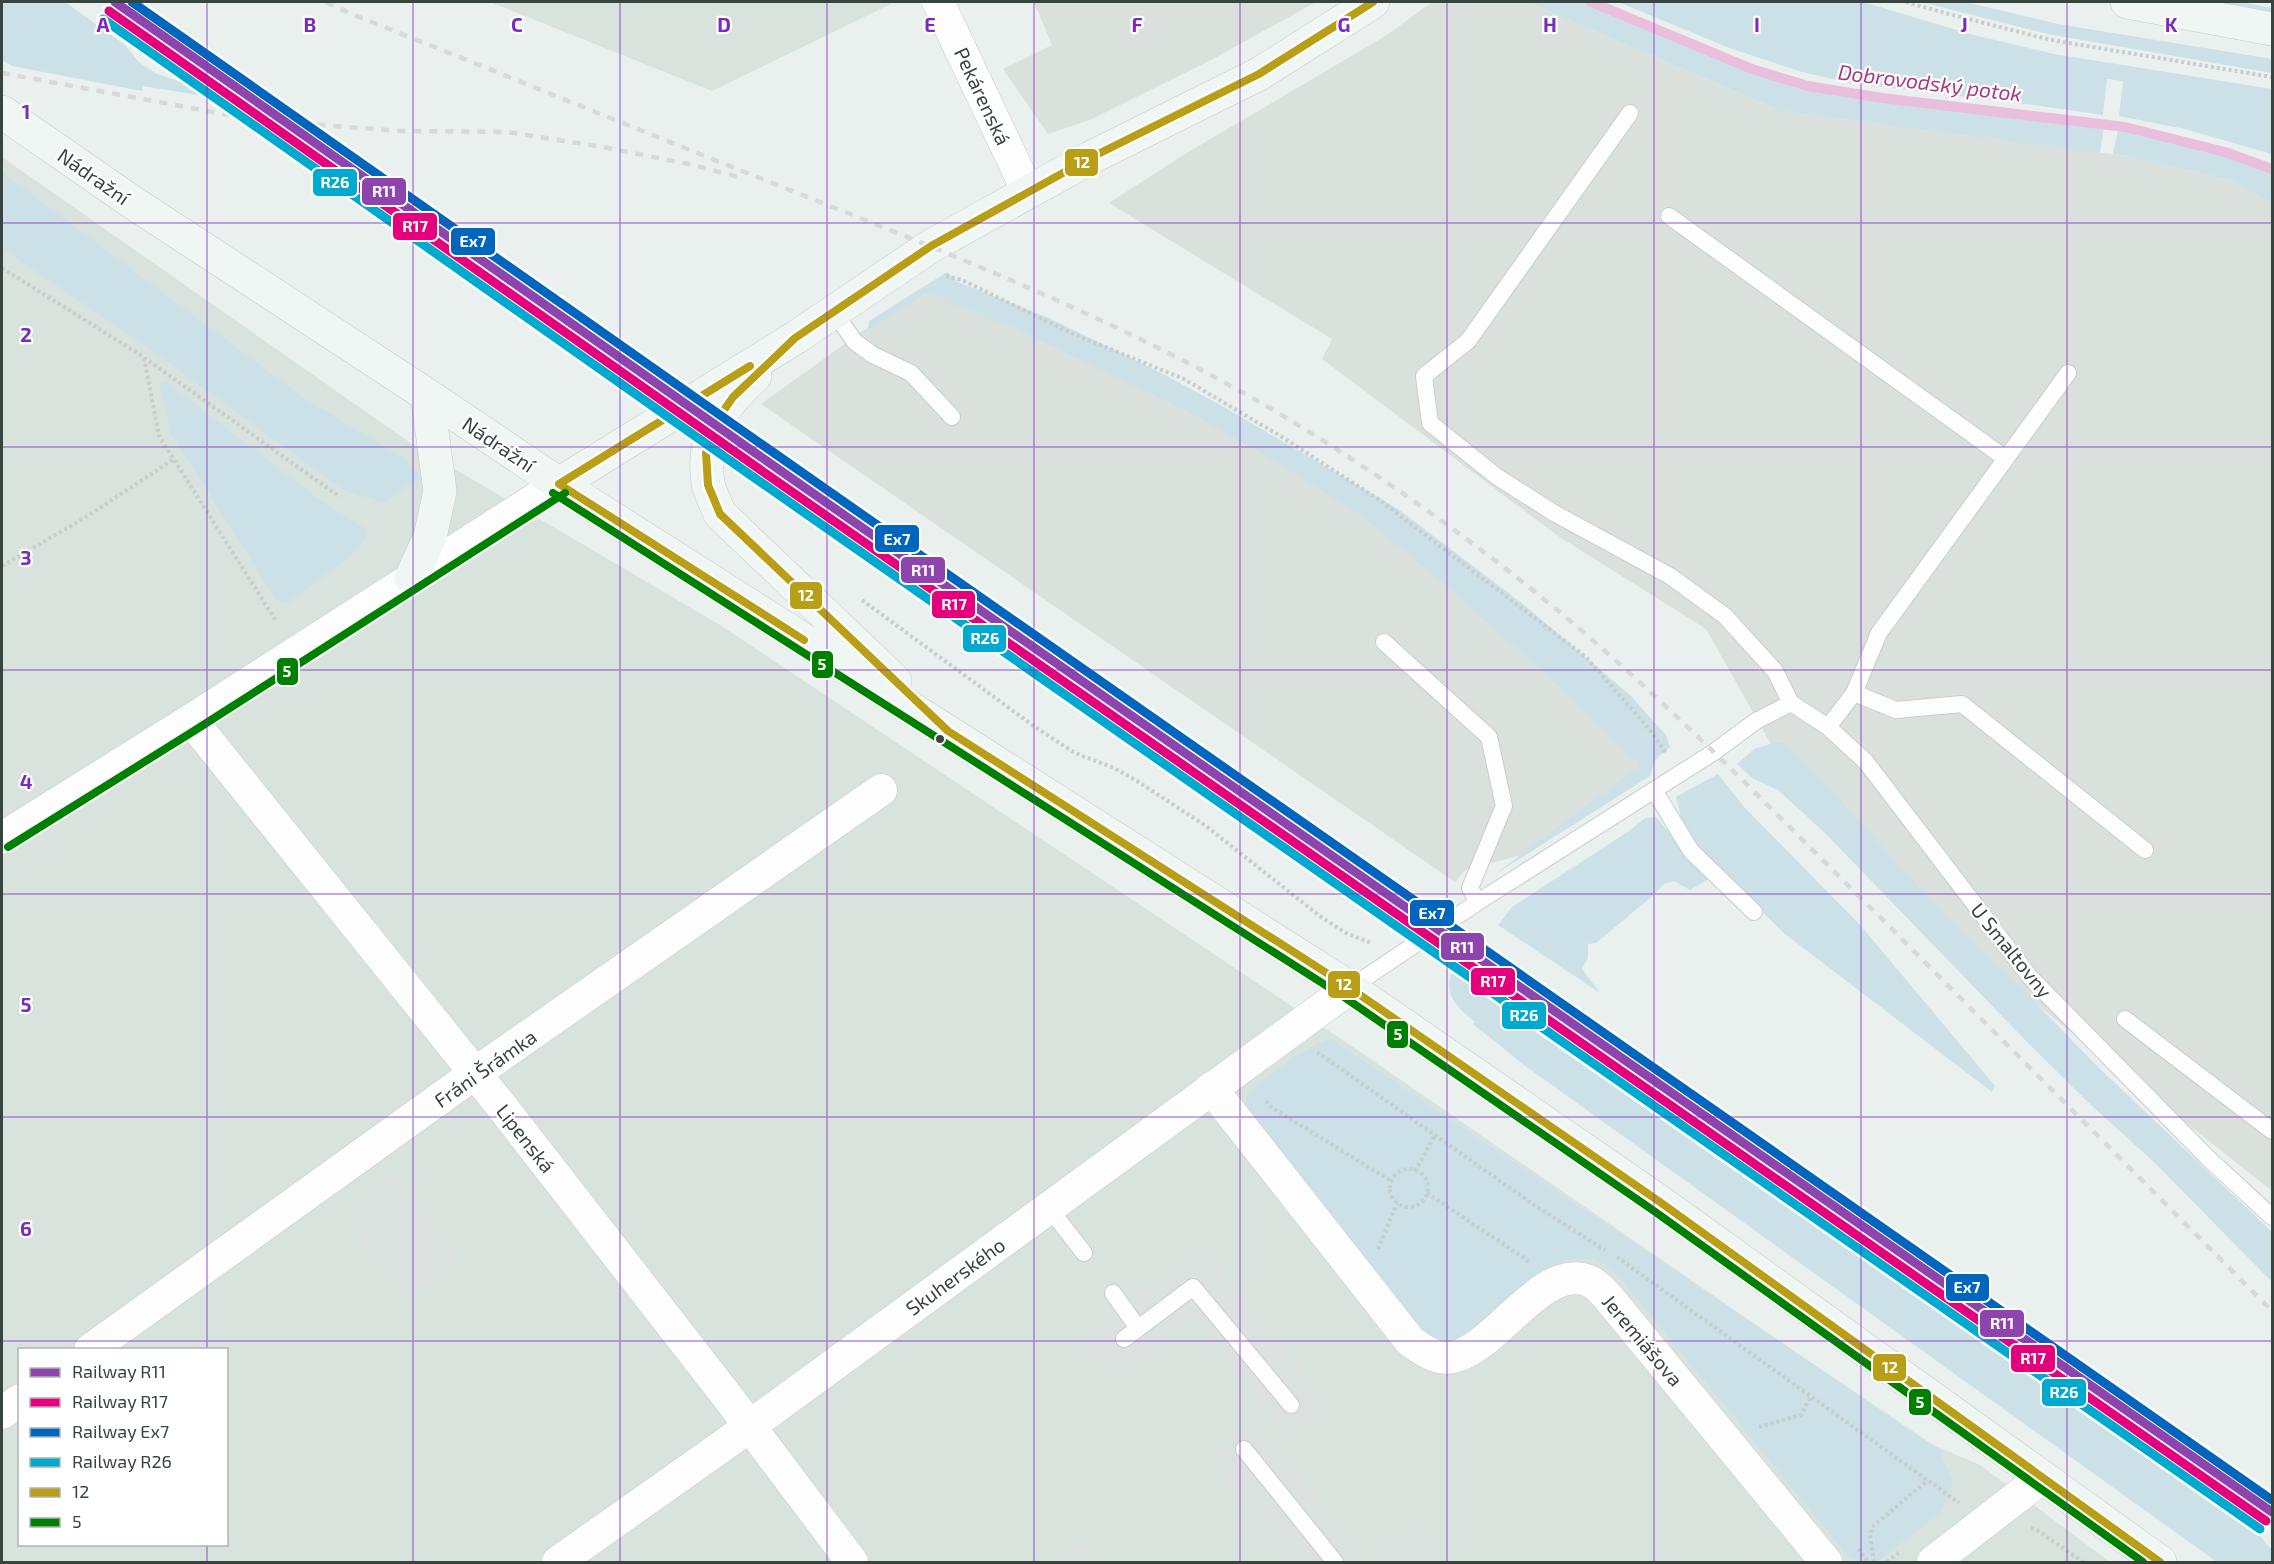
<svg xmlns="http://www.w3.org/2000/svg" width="2274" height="1564" font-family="'Exo 2',sans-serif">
  <rect width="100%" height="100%" fill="#eaf0ed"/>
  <path fill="#d8e3de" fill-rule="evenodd" d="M490,2H895L712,91Z
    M2,157L412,444L720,625L1359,1051L1926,1442L1980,1465L2110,1562H2ZM20,1350H226V1544H20Z"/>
  <path fill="#dae1dd" d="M1034,2H1316L1213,59L1092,119L1048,134L1003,69L1052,45Z
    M1432,2H1527L1781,111L2133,157L2230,180L2272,202V1191L1948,934L1780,760L1706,629L1558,536L1322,359L1332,339L1109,203L1185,154L1387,35Z
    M921,289L1039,336L1180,402L1374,516L1651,766L1529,853L1465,870L1455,882L761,404Z"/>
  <path fill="#cce0e8" d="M2,2H65L124,44L139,62L155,73L181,82L198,95L143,86L142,91L12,66L2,60Z
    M1527,2H1582L1751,72L1807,89L1910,105L2104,127L2100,153L1781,111Z
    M1618,2H1863L1970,34L2054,54L2272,89V154L2185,129L2119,116L2123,81L2107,79L2103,115L2034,105L1850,83L1802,72L1732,49Z
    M1921,2H1965L2058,24L2272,59V73L2048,34Z
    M2186,2H2241L2272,8V19Z
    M2118,130L2224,156L2272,173V203L2230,180L2133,157L2113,154Z
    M2,172L304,398L405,459L422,479L409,484L384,503L343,490L146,346L2,249Z
    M947,272L958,282L1049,318L1163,374L1224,407L1398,509L1523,604L1631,696L1666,735L1670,747L1655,760L1650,776L1494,875L1640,765L1547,675L1438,579L1362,516L1268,457L1191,413L1012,327L926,293L868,330L869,321Z
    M167,382L316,497L364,528L367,537L354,553L288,603H281L275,598L172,435L159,384Z
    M1773,743H1784L1833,792L1944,915L2021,988L2099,1068L2272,1232V1282L2156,1164L2091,1105L2030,1045L1824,832L1778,790L1752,778L1737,764L1754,749Z
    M1718,774L1745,808L1861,926L1995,1086L1992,1092L1785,934L1697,849L1683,826L1676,797Z
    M1656,817L1709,879L1690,890L1674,881L1664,884L1649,899L1596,943L1588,944V958L1582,969L1600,993L1498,925L1512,907L1629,831L1645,818Z
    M1454,966L1837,1237L2025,1366C2036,1386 2056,1396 2076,1401L2252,1524L2266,1544L2272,1549V1562H2217L1524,1065L1473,1024L1475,1022C1454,1005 1442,993 1454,966Z
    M1330,1038L1939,1449L1953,1482L1940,1513L1877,1562H1865L1848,1556L1615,1272C1609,1268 1602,1262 1595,1260C1552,1249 1515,1293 1485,1318C1475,1326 1463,1337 1450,1340C1438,1343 1426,1337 1415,1331L1246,1108V1096C1266,1073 1302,1051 1330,1038Z"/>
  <path fill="#dbe1de" d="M394,1173L461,1262L406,1303L339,1215Z
    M1201,1242L1332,1407L1290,1440L1192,1317L1113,1380L1080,1338Z
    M1256,1419L1370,1562H1287L1207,1460Z
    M1418,1517L1454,1562H1380L1373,1554Z
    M1078,1538L1100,1562H1050Z
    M1672,1544L1686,1562H1648Z
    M1759,1549L1769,1562H1742H1743Z"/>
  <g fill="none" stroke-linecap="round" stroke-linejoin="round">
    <path stroke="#eabfde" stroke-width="10" d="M1591,2L1752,69L1808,86L1882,98L2125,127L2225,152L2272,169"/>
    <g stroke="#c8cecb" stroke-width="18">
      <path id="lane" d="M1630,113L1468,341L1424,376L1430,423L1496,476L1554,513L1670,576L1725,616L1775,671L1791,703
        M1669,216L2005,458
        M834,312L855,342L873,355L911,373L952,417
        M1384,642L1489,737L1504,806L1470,888L1478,902
        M1854,693L1896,710L1962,704L2145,850
        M1828,727L1854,693L1879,633L2068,373
        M1654,790L1691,851L1754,912
        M1350,988L1478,902L1714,752L1756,721L1791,703L1828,727L1866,762L2030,977L2206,1156L2272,1217
        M2125,1019L2272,1131
        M1049,1208L1084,1253
        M1113,1293L1138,1328
        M1124,1339L1193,1287L1291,1405
        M1244,1449L1335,1562"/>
    </g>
    <g stroke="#c8cecb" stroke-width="33">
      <path id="street" d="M938,2L1028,192
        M191,720L499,1103L730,1400L852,1562
        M2,838L191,720L559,484
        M1211,1088L1411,1342C1423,1350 1438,1361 1453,1357C1497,1348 1542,1262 1589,1281C1595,1283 1602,1291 1607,1296L1826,1562
        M90,1350L474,1074L881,790
        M2,1413L20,1400
        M558,1562L721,1447L1350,988
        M1933,1562L2043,1477"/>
    </g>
    <g stroke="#c2cec9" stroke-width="34">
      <path id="secondary" d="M2127,2L2272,29
        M2,112L132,202L427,395L559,484L1350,988L1660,1202L2160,1562
        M755,376C721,407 701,435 708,483C710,493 716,504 720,514L895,681
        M559,484L795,338L931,246L1090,158L1259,74L1373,2
        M411,578L430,537L440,491L427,395"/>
    </g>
    <path stroke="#c7cecb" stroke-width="4" stroke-dasharray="3 3" stroke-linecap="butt" d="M1906,2L1945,13L2051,40L2272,77
      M2,268L139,354L340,497
      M946,276L962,280L1071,333L1184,379L1282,437L1378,499L1586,657L1650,730L1666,753
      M144,358L159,436L276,621
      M2,566L86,517L174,459
      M862,600L1035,727L1075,753L1114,768L1137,781L1206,826L1321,917L1346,933L1371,943
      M1317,1052L1534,1205L1605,1250
      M1266,1101L1271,1107L1391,1181
      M1390 1188a19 19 0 1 1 38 0a19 19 0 1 1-38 0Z
      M1415,1171L1435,1135
      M1427,1193L1530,1262
      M1378,1249L1397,1203
      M1617,1257L1959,1503
      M1759,1427L1801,1415L1811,1396
      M2031,1528L2037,1530L2083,1562
      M1858,1549L1868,1562
      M1874,1562L1870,1535L1872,1527L1928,1480
      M1887,1562L1901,1551"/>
    <use href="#lane" stroke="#fcfdfc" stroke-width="16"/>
    <use href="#street" stroke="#fcfdfc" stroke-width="32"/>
    <use href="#secondary" stroke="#eff6f3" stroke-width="33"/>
    <path stroke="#d8d9d9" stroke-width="4.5" stroke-dasharray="8 8" stroke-linecap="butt" d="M326,2L349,13C503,74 656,137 810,198C990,270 1170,341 1333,447C1436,513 1535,587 1625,669C1716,751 1801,839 1888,925C2016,1054 2144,1182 2272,1311
      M2,73L256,120L400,131L508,132L608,148L693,165L742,178"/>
    <g stroke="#fff" stroke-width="12">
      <path id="bus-1" d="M1373,2L1259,74L1090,158L931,246L795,338L733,397L715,423L706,453L708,485L720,514L948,731L1350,988L1660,1202L2160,1562
        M559,484L804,640
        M559,484L750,366"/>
    </g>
    <g stroke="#fff" stroke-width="12">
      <path id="bus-2" d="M553,493L1344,997L1654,1211L2143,1562
        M8,847L197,729L565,493"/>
    </g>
    <use href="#bus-1" stroke="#b99f17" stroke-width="8"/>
    <use href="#bus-2" stroke="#008000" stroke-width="8"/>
    <g stroke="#fff" stroke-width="14">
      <path id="rail-1" d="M115,2L761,457L2272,1512"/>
    </g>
    <g stroke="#fff" stroke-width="14">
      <path id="rail-2" d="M109,11L755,466L2266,1521"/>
    </g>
    <g stroke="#fff" stroke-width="14">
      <path id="rail-3" d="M132,2L767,448L2272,1500"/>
    </g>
    <g stroke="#fff" stroke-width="14">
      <path id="rail-4" d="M103,19L749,474L2260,1529"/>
    </g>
    <use href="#rail-1" stroke="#8e44ad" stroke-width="9"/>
    <use href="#rail-2" stroke="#e5007d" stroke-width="9"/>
    <use href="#rail-3" stroke="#0065bd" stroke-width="9"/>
    <use href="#rail-4" stroke="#00a9ce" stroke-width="9"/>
  </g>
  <path fill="none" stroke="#7b2cbf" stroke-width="1.5" stroke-opacity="0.55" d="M207,2V1350M413,2V1562M620,2V1562M827,2V1562M1034,2V1562M1240,2V1562M1447,2V1562M1654,2V1562M1861,2V1562M2067,2V1562M2,223H2272M2,447H2272M2,670H2272M2,894H2272M2,1117H2272M2,1341H2272M207,1544V1562"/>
  <circle fill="#37453e" stroke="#fff" stroke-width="2" cx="940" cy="739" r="5"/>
  <g text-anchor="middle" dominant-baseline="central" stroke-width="4.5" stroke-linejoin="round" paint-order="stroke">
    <g font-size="20" fill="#37453e" stroke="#fff">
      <text transform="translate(983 96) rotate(65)">Pekárenská</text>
      <text transform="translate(94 176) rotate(35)">Nádražní</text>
      <text transform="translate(499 444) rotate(34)">Nádražní</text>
      <text transform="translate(2012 950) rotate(51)">U Smaltovny</text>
      <text transform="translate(485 1068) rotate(-35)">Fráni Šrámka</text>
      <text transform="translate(526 1138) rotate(52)">Lipenská</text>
      <text transform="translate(955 1276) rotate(-36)">Skuherského</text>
      <text transform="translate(1643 1340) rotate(50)">Jeremiášova</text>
    </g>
    <g font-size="21" font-style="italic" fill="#a73a85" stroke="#fff">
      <text transform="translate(1930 82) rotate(7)">Dobrovodský potok</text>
    </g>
  </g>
  <g font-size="20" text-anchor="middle" font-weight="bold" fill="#7b2cbf" stroke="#fff" stroke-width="4.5" stroke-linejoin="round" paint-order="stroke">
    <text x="103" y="32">A</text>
    <text x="310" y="32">B</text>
    <text x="517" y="32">C</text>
    <text x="724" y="32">D</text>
    <text x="930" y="32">E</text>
    <text x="1137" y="32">F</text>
    <text x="1344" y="32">G</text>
    <text x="1550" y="32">H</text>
    <text x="1757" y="32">I</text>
    <text x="1964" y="32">J</text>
    <text x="2171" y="32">K</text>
    <text x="26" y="119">1</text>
    <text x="26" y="342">2</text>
    <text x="26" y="565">3</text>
    <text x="26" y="789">4</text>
    <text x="26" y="1012">5</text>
    <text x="26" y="1236">6</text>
  </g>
  <g stroke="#fff" stroke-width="2">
    <rect x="1064" y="148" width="35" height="29" rx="6" fill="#b99f17"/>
    <rect x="312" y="168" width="46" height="29" rx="6" fill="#00a9ce"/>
    <rect x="361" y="177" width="46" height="29" rx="6" fill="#8e44ad"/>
    <rect x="392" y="212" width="46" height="29" rx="6" fill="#e5007d"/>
    <rect x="450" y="227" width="46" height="29" rx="6" fill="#0065bd"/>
    <rect x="874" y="524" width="46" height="29" rx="6" fill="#0065bd"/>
    <rect x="900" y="556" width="46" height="28" rx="6" fill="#8e44ad"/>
    <rect x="789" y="581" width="34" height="29" rx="6" fill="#b99f17"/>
    <rect x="931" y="590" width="45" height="29" rx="6" fill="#e5007d"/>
    <rect x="962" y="624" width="45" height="29" rx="6" fill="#00a9ce"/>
    <rect x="811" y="650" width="23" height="29" rx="6" fill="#008000"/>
    <rect x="276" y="657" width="23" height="29" rx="6" fill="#008000"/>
    <rect x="1409" y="899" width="46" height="28" rx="6" fill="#0065bd"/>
    <rect x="1440" y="932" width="45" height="29" rx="6" fill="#8e44ad"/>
    <rect x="1470" y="967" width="46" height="29" rx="6" fill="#e5007d"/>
    <rect x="1327" y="970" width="34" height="29" rx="6" fill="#b99f17"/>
    <rect x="1501" y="1001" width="46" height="29" rx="6" fill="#00a9ce"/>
    <rect x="1386" y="1020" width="23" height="29" rx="6" fill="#008000"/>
    <rect x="1945" y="1273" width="45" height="29" rx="6" fill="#0065bd"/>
    <rect x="1979" y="1309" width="46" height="29" rx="6" fill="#8e44ad"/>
    <rect x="2010" y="1344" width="46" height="29" rx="6" fill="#e5007d"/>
    <rect x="1872" y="1353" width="35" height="29" rx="6" fill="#b99f17"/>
    <rect x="2041" y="1378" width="46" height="29" rx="6" fill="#00a9ce"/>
    <rect x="1908" y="1388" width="24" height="28" rx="6" fill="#008000"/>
  </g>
  <g font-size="16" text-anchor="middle" font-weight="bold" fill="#fff">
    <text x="1082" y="168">12</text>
    <text x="335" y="188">R26</text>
    <text x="384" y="197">R11</text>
    <text x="415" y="232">R17</text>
    <text x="473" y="247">Ex7</text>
    <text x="897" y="545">Ex7</text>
    <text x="923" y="576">R11</text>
    <text x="806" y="601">12</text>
    <text x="954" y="610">R17</text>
    <text x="985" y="644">R26</text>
    <text x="822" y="670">5</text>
    <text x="287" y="677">5</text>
    <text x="1432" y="919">Ex7</text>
    <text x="1462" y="953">R11</text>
    <text x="1493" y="987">R17</text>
    <text x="1344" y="990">12</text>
    <text x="1524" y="1021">R26</text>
    <text x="1398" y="1040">5</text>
    <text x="1967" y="1293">Ex7</text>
    <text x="2002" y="1329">R11</text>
    <text x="2033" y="1364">R17</text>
    <text x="1890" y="1373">12</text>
    <text x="2064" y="1398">R26</text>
    <text x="1920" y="1408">5</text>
  </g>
  <rect width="2274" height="1564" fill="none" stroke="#37453e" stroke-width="6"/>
  <rect x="18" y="1348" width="210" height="198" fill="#ffffff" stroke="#afb5b2" stroke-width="1.5"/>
  <rect x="30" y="1368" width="30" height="9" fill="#8e44ad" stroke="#afb5b2" stroke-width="1.5"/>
  <text x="72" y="1378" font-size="18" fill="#37453e">Railway R11</text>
  <rect x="30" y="1398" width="30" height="9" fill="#e5007d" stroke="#afb5b2" stroke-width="1.5"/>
  <text x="72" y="1408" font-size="18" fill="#37453e">Railway R17</text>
  <rect x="30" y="1428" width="30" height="9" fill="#0065bd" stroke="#afb5b2" stroke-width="1.5"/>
  <text x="72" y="1438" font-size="18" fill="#37453e">Railway Ex7</text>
  <rect x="30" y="1458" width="30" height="9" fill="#00a9ce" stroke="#afb5b2" stroke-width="1.5"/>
  <text x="72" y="1468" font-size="18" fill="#37453e">Railway R26</text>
  <rect x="30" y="1488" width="30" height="9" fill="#b99f17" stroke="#afb5b2" stroke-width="1.5"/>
  <text x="72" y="1498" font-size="18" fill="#37453e">12</text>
  <rect x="30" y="1518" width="30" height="9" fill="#008000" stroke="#afb5b2" stroke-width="1.5"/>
  <text x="72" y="1528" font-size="18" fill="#37453e">5</text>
</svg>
